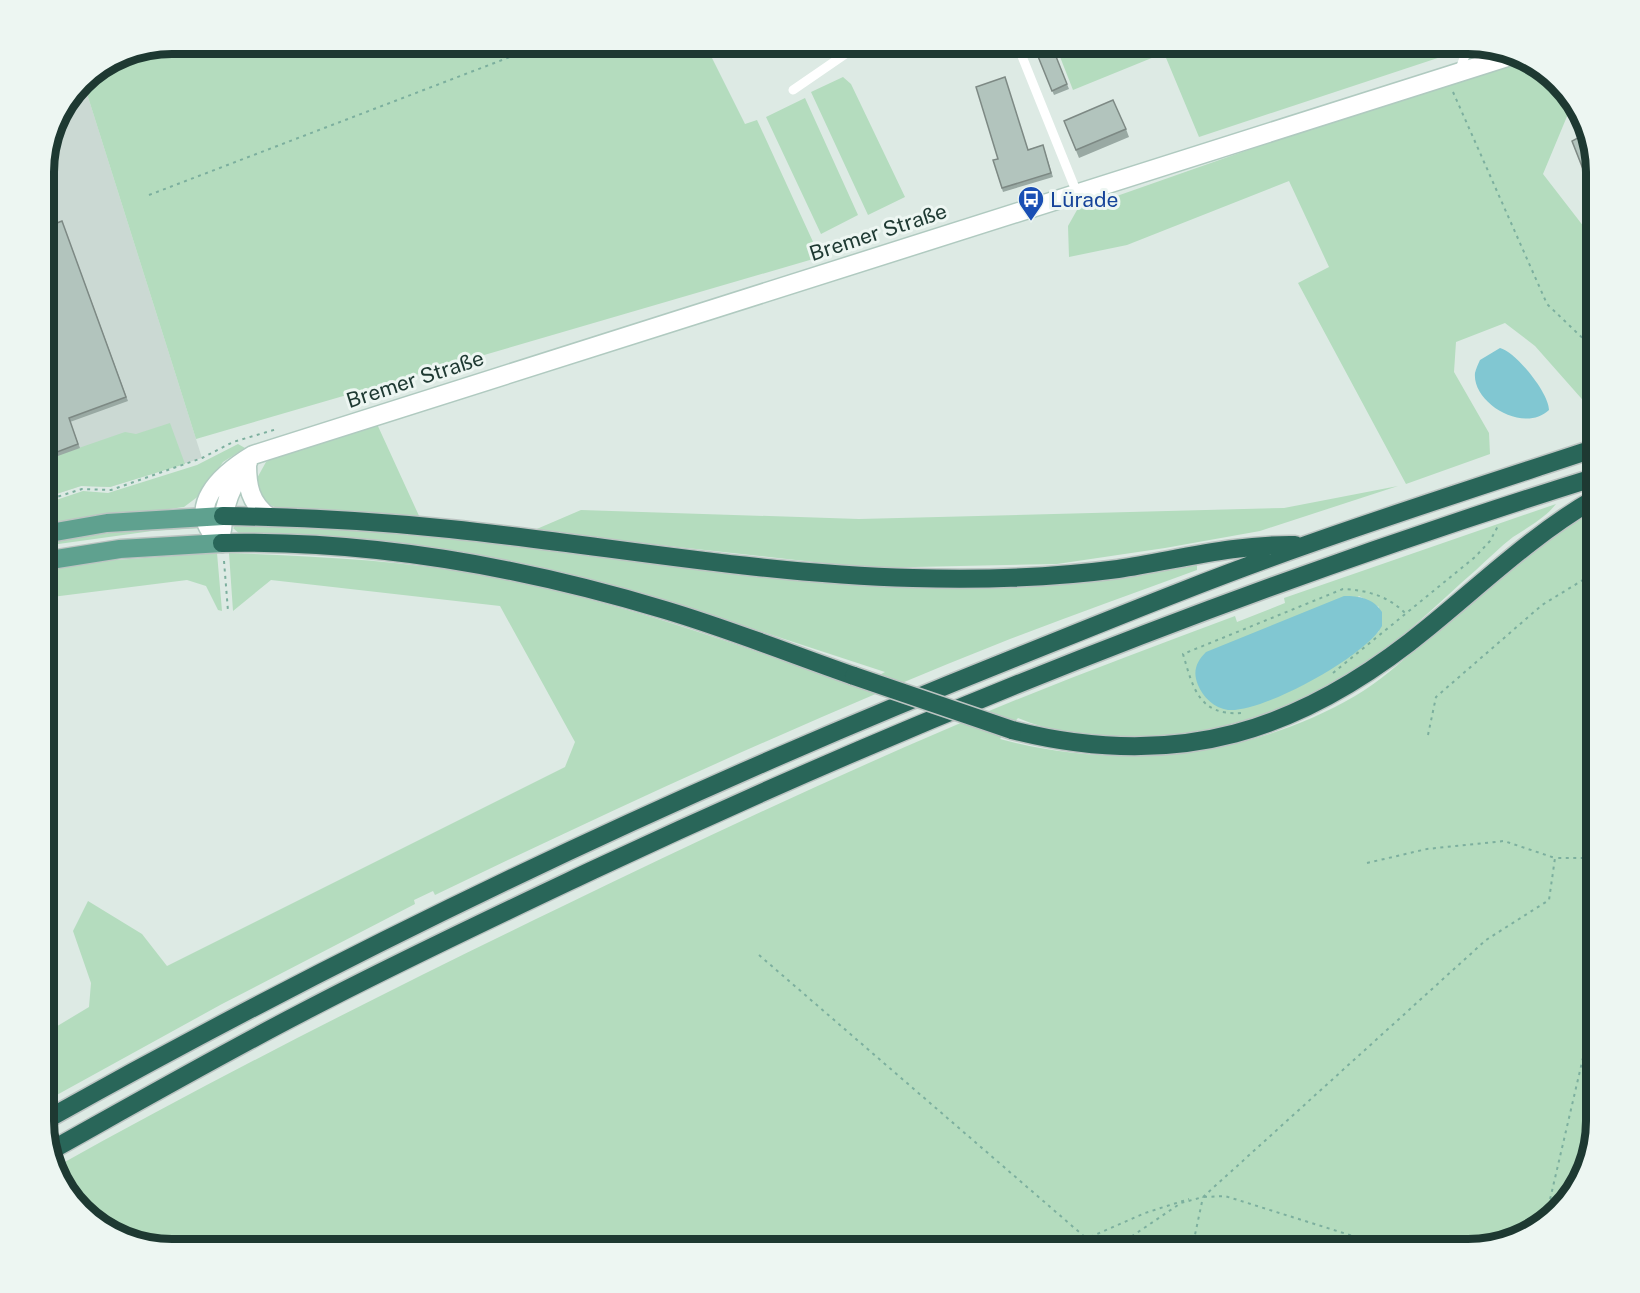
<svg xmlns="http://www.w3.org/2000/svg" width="1640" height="1293" font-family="'Public Sans',sans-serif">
  <rect width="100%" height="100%" fill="#ddeae4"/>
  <path fill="#cbd9d3" d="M83,81L202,458L110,487L81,486L44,498V164L57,115Z"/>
  <path fill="#b4dcbe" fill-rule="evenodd" d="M173,44H705L745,124L757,120L820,257L196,439L83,81L123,53Z
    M1055,44H1468L1477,45L1199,137L1164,53L1073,90Z
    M1523,57L1552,75L1573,102L1543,174L1584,227L1596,219V415L1535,346L1505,323L1456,342L1454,372L1489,433L1490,454L1406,484L1298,283L1329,267L1289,181L1127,245L1069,257L1068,226L1077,210L1279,139L1472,78Z
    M843,77L851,84L905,197L868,215L811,92Z
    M805,98L858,215L821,234L766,117Z
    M170,423L185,464L110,487L81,486L44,498V460L125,432L136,434Z
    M377,424L420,518L280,509C263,503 260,496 256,480L266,462L282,453Z
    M238,444L245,448L223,462L200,495L184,507L44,526V504L83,491L108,493L197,465Z
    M1398,486L1260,531L1165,548L1057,564L868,568L532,531L581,510L859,519L1284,508Z
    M1556,504C1545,518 1528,527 1513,537C1500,547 1488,559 1476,570C1439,602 1405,637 1365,664C1271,728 1126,763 1018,718L1000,739C1117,771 1249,758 1355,696C1404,667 1439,623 1482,587C1518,558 1559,533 1596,506V1121L1587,1170L1565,1205L1524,1236L1467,1249H172C159,1247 143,1247 130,1242C101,1231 63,1199 54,1168C221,1075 389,990 561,907C687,846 814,786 942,731C1038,689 1137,653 1235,616L1237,622L1285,603L1284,598ZM1359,596L1379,607V631C1335,668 1299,692 1243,708Z
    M236,525C392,520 550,551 704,570C820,584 941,595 1058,585C1105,580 1151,572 1197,564V570C1135,593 1072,615 1010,639C815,716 624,804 435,895L433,891L414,900L415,904L222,1004L44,1102V1034L89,1007L91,983L73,931L88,901L142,934L167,966L565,767L575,742L500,606L271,580L233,611L229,553C314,556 399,560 482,575C612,599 734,643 857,687L885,672L689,608L588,581L242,536L233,528Z
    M203,526V528L152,531L44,546V543L121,531Z
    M217,553L222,611L218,610L206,586L187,580L44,598V572L86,562Z"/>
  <path fill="#81c7d2" d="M1500,348C1516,352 1549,393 1549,410C1524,434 1472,403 1475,373C1476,369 1478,364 1480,360Z
    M1344,596C1359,596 1373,598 1382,612V626C1366,656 1263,713 1228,710C1214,708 1203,697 1198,685C1192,671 1197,661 1206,652Z"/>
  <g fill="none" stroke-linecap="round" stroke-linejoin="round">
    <g stroke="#b0cac0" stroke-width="21">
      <path id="secondary" d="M247,464C247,486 250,503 269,517
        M222,530C223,504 233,482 248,462
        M222,543C180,509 223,473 253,455L1517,54"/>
    </g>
    <g stroke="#bcc4c2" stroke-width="21">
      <path id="primary" d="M44,534L107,523L223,516
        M44,561L120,549L222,543"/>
    </g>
    <g stroke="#bcc4c2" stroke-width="21">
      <path id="motorway" d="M223,516C298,517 374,521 450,529C604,545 757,574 913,578C981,580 1050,578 1118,569C1177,560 1235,544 1295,545
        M222,543C372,540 522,567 665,610C729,629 791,654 854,676
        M1012,730C1177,772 1302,732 1430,626C1485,581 1535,533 1596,498
        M44,1121C356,946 679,792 1012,659C1109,620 1206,580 1306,545C1402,511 1499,480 1596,448
        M50,1151C134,1104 218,1056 303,1012C398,962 496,916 593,870C918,717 1253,584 1596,477"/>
    </g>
    <path stroke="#7caf9e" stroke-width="2" stroke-dasharray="3 4.5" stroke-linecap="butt" d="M1453,92L1547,304L1596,351
      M149,195L544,44
      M44,501L82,489L111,490L202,458L233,442L277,429
      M224,561L228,611
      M1333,673L1475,557L1490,541L1498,526
      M1241,713C1199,716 1193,688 1183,654L1343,589C1367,590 1388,596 1405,613
      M1428,735L1436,697L1542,605L1596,572
      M1367,863L1427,849L1504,841L1555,858
      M759,955L1086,1238
      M44,1051L50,1045
      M1204,1197L1225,1196L1353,1236L1374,1249
      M1545,1221L1596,1002
      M1063,1249L1145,1213L1189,1199
      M1113,1249L1181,1203L1203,1197L1486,940L1549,900L1555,858H1596
      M1192,1249L1203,1197"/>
    <path stroke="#fff" stroke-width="9" d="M1017,44L1077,193
      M1459,72L1469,44
      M793,90L860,44"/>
    <use href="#secondary" stroke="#fff" stroke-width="18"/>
    <use href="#primary" stroke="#5fa18f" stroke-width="18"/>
    <use href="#motorway" stroke="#296659" stroke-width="18"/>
    <g stroke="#bcc4c2" stroke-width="21" stroke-linecap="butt">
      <path id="motorway-bridge" d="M854,676L1012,730"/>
    </g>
    <use href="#motorway-bridge" stroke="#296659" stroke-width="18"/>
  </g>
  <path fill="#99a9a3" d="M1033,44H1051L1069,89L1054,95Z
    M1064,121L1126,129L1129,137L1079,158Z
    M1587,133L1596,172V178L1588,182L1572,141Z
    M1043,145L1053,177L1003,192L993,160Z
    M62,221L128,401L70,422L80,448L44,461V228Z"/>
  <path fill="#b2c4bd" stroke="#7d8984" stroke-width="1.5" d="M1033,44H1051L1067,84L1052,91Z
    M1005,77L1028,150L1043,145L1051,173L1002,188L993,160L998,159L976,87Z
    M1113,100L1126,129L1076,150L1064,121Z
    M1587,133L1595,164L1583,169L1572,141Z
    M62,221L126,397L69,418L78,444L44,457V228Z"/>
  <defs>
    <g id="bus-pin" transform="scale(1.35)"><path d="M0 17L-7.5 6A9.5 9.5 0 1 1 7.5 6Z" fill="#1a4fb4" stroke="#edf6f2"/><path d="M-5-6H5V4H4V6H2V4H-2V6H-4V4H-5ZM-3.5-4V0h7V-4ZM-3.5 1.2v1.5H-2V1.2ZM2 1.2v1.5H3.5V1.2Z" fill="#fff"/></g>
  </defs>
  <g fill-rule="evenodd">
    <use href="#bus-pin" x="1031" y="199"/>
  </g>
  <g text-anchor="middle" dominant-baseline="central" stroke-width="6" stroke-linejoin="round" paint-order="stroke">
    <g font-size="21" fill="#164399" stroke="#edf6f2" text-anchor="start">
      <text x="1050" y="199">Lürade</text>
    </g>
    <g font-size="21" fill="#1e3932" stroke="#edf6f2">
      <text transform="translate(878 232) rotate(-18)">Bremer Straße</text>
      <text transform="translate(415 379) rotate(-18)">Bremer Straße</text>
    </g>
  </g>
  <path d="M0 0H1640V1293H0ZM172 54H1468A118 118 0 0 1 1586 172V1121A118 118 0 0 1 1468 1239H172A118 118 0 0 1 54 1121V172A118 118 0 0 1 172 54Z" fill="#edf6f2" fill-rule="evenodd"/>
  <path fill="none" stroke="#1e3932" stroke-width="8" d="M172 54H1468A118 118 0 0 1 1586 172V1121A118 118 0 0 1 1468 1239H172A118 118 0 0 1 54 1121V172A118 118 0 0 1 172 54Z"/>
</svg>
